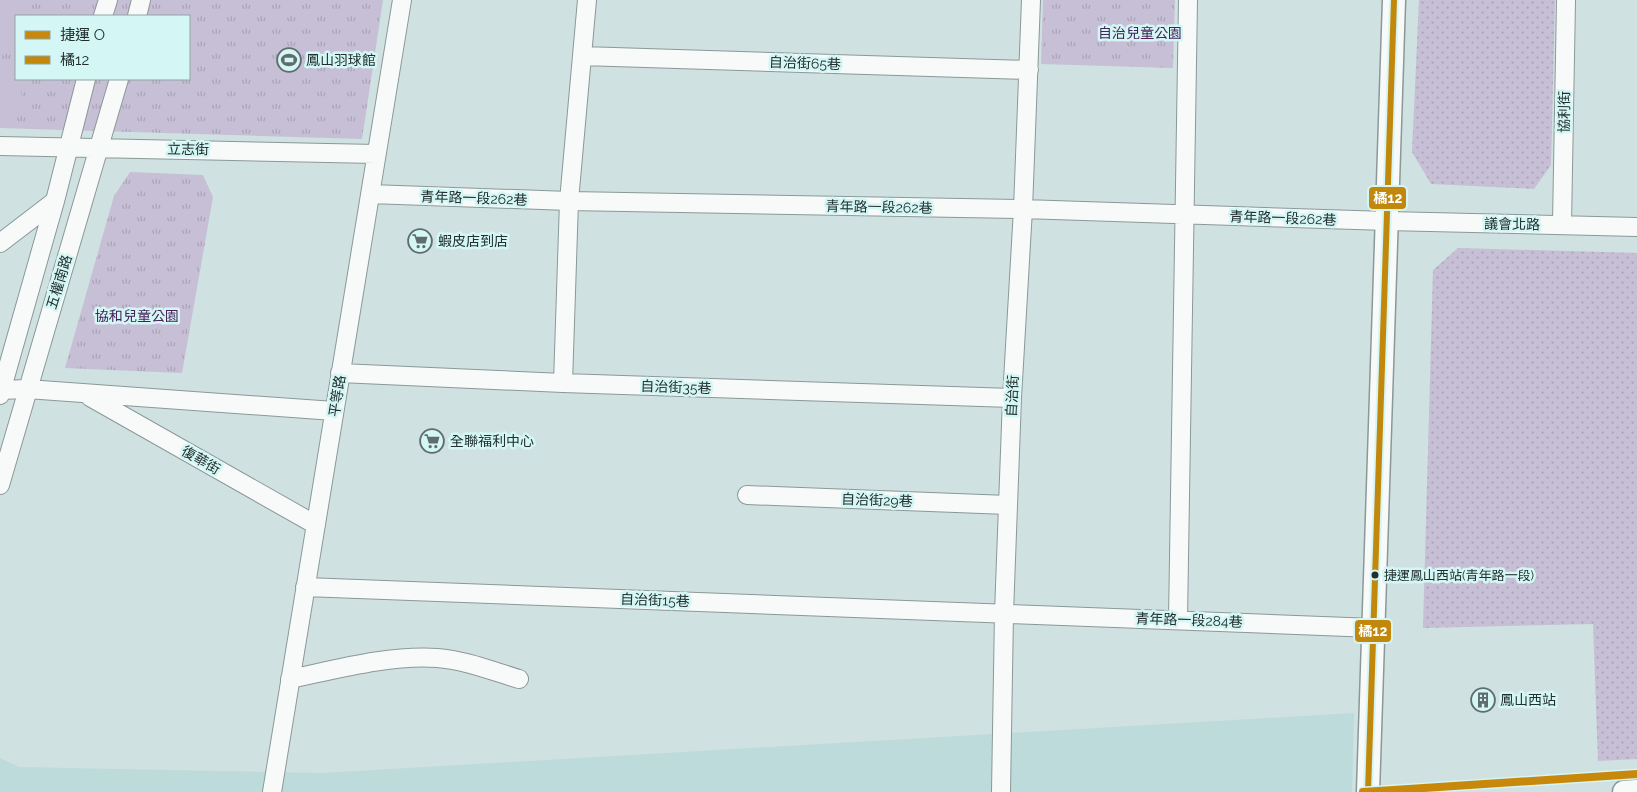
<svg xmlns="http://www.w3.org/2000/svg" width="1637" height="792" font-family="Raleway,'Noto Sans TC',sans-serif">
  <defs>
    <pattern id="grass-dots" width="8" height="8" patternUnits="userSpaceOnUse" patternTransform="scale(1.25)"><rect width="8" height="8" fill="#c6bfd6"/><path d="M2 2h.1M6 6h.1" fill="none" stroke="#aaa4b8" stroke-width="1.8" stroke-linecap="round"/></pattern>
    <pattern id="park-tufts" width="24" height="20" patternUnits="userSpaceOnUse" patternTransform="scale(1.25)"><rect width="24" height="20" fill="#c6bfd6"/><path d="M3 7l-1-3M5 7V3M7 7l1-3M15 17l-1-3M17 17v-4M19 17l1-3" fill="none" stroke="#aaa4b8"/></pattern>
  </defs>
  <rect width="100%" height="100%" fill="#cfe1e0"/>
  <path fill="#bddbda" d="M1354,713L1352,792H0V758L19,767L322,773Z"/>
  <path fill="url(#grass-dots)" d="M1419,0H1555L1551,165L1534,189L1431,184L1412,152Z
    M1458,248L1637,253V759L1598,761L1593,624L1423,628L1433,270Z"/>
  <path fill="url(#park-tufts)" fill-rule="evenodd" d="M0,0H383L362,139L0,128ZM16,16H189V79H16Z
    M1043,0H1175L1173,68L1041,64Z
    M130,172L203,175L213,197L182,373L65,368L114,196Z"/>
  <path fill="#c6bfd6" d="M0,1H23V16H16V53H0Z
    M0,59H16V79H22L21,112L0,111Z"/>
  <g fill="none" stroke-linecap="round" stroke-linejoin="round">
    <g stroke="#8b9898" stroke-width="20">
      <path id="minor" d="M103,16L108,0
        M137,16L141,0
        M582,56L1029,70
        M0,146L376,154
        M370,194L569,201L1023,209L1387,221L1637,227
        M1562,224L1566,0
        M0,243L55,201
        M340,373L563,383L1012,398
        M563,383L569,201L587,0
        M0,390L27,389L334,411
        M0,395L55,201L86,79
        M90,397L316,525
        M0,485L119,79
        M747,495L1008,505
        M305,587L1374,628
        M1178,620L1188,0
        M290,679C338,669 388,655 437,658C465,660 492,671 519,679
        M272,792L402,0
        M1001,792L1004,613L1012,398L1023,209L1031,0"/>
    </g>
    <g stroke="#8b9898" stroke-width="25">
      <path id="tertiary" d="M1368,792L1394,0
        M1624,792L1637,791"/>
    </g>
    <use href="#minor" stroke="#f8fafa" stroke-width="18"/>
    <use href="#tertiary" stroke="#f8fafa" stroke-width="22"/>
    <g stroke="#d4f6f4" stroke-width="10">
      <path id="bus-1" d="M1368,792L1394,0"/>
    </g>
    <use href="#bus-1" stroke="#c2880c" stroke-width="6"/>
    <g stroke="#d4f6f4" stroke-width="11">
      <path id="metro-1" d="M1363,792L1637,774"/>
    </g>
    <use href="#metro-1" stroke="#c8880c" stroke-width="8"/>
  </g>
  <defs>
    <g id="stadium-ring" transform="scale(1.25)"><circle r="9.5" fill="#d4f6f4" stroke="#5f6d6c" stroke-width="1.5"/><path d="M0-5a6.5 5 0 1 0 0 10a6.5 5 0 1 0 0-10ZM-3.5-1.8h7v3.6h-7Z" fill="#5f6d6c"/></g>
    <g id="supermarket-ring" transform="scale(1.25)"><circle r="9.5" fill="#d4f6f4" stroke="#5f6d6c" stroke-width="1.5"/><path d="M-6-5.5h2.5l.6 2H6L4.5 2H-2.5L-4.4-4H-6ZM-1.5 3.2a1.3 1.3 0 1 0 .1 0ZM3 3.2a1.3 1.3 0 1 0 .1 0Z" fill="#5f6d6c"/></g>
    <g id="building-ring" transform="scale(1.25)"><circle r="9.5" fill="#d4f6f4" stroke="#5f6d6c" stroke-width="1.5"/><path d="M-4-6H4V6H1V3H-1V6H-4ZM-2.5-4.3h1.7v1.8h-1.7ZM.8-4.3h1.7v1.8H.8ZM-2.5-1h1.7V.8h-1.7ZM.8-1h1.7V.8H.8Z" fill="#5f6d6c"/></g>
  </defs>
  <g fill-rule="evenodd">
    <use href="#stadium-ring" x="289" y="60"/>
    <use href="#supermarket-ring" x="420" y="241"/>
    <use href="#supermarket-ring" x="432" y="441"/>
    <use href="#building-ring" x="1483" y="700"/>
  </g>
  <circle fill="#222f2e" stroke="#d4f6f4" stroke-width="2" cx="1375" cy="575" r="4.5"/>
  <g text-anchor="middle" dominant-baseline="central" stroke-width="5" stroke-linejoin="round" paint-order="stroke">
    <g font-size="13" fill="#222f2e" stroke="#d4f6f4" text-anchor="start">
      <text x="1384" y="575">捷運鳳山西站(青年路一段)</text>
    </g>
    <g font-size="14" fill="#472259" stroke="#d4f6f4">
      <text x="1140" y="33">自治兒童公園</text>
      <text x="137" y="316">協和兒童公園</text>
    </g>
    <g font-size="14" fill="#222f2e" stroke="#d4f6f4" text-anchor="start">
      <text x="306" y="60">鳳山羽球館</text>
      <text x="438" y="241">蝦皮店到店</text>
      <text x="450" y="441">全聯福利中心</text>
      <text x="1500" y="700">鳳山西站</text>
    </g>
    <g font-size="14" fill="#222f2e" stroke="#d4f6f4">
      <text transform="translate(805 63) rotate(2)">自治街65巷</text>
      <text transform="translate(1564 112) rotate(-89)">協利街</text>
      <text transform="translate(188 149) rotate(1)">立志街</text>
      <text transform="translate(474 198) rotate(2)">青年路一段262巷</text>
      <text transform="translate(879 207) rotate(1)">青年路一段262巷</text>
      <text transform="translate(1283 218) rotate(2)">青年路一段262巷</text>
      <text transform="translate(1512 224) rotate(1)">議會北路</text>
      <text transform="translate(59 282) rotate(-73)">五權南路</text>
      <text transform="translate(676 387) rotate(2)">自治街35巷</text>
      <text transform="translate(337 396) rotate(-81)">平等路</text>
      <text transform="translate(1012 396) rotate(-87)">自治街</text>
      <text transform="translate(201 460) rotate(30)">復華街</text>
      <text transform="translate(877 500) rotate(2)">自治街29巷</text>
      <text transform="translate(655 600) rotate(2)">自治街15巷</text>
      <text transform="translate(1189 620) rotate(2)">青年路一段284巷</text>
    </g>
  </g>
  <g stroke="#d4f6f4" stroke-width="2">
    <rect x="1368" y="186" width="39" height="24" rx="5" fill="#c2880c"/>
    <rect x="1354" y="619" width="38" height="24" rx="5" fill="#c2880c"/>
  </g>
  <g font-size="14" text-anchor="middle" font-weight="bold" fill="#fff">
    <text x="1388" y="203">橘12</text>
    <text x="1373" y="636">橘12</text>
  </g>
  <rect x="15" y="15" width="175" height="65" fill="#d4f6f4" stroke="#8da6a5"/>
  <rect x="25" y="31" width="25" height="8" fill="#c8880c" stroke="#8da6a5"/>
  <text x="60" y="40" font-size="15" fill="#222f2e">捷運 O</text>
  <rect x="25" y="56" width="25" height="8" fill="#c2880c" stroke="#8da6a5"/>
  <text x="60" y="65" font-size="15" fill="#222f2e">橘12</text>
</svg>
